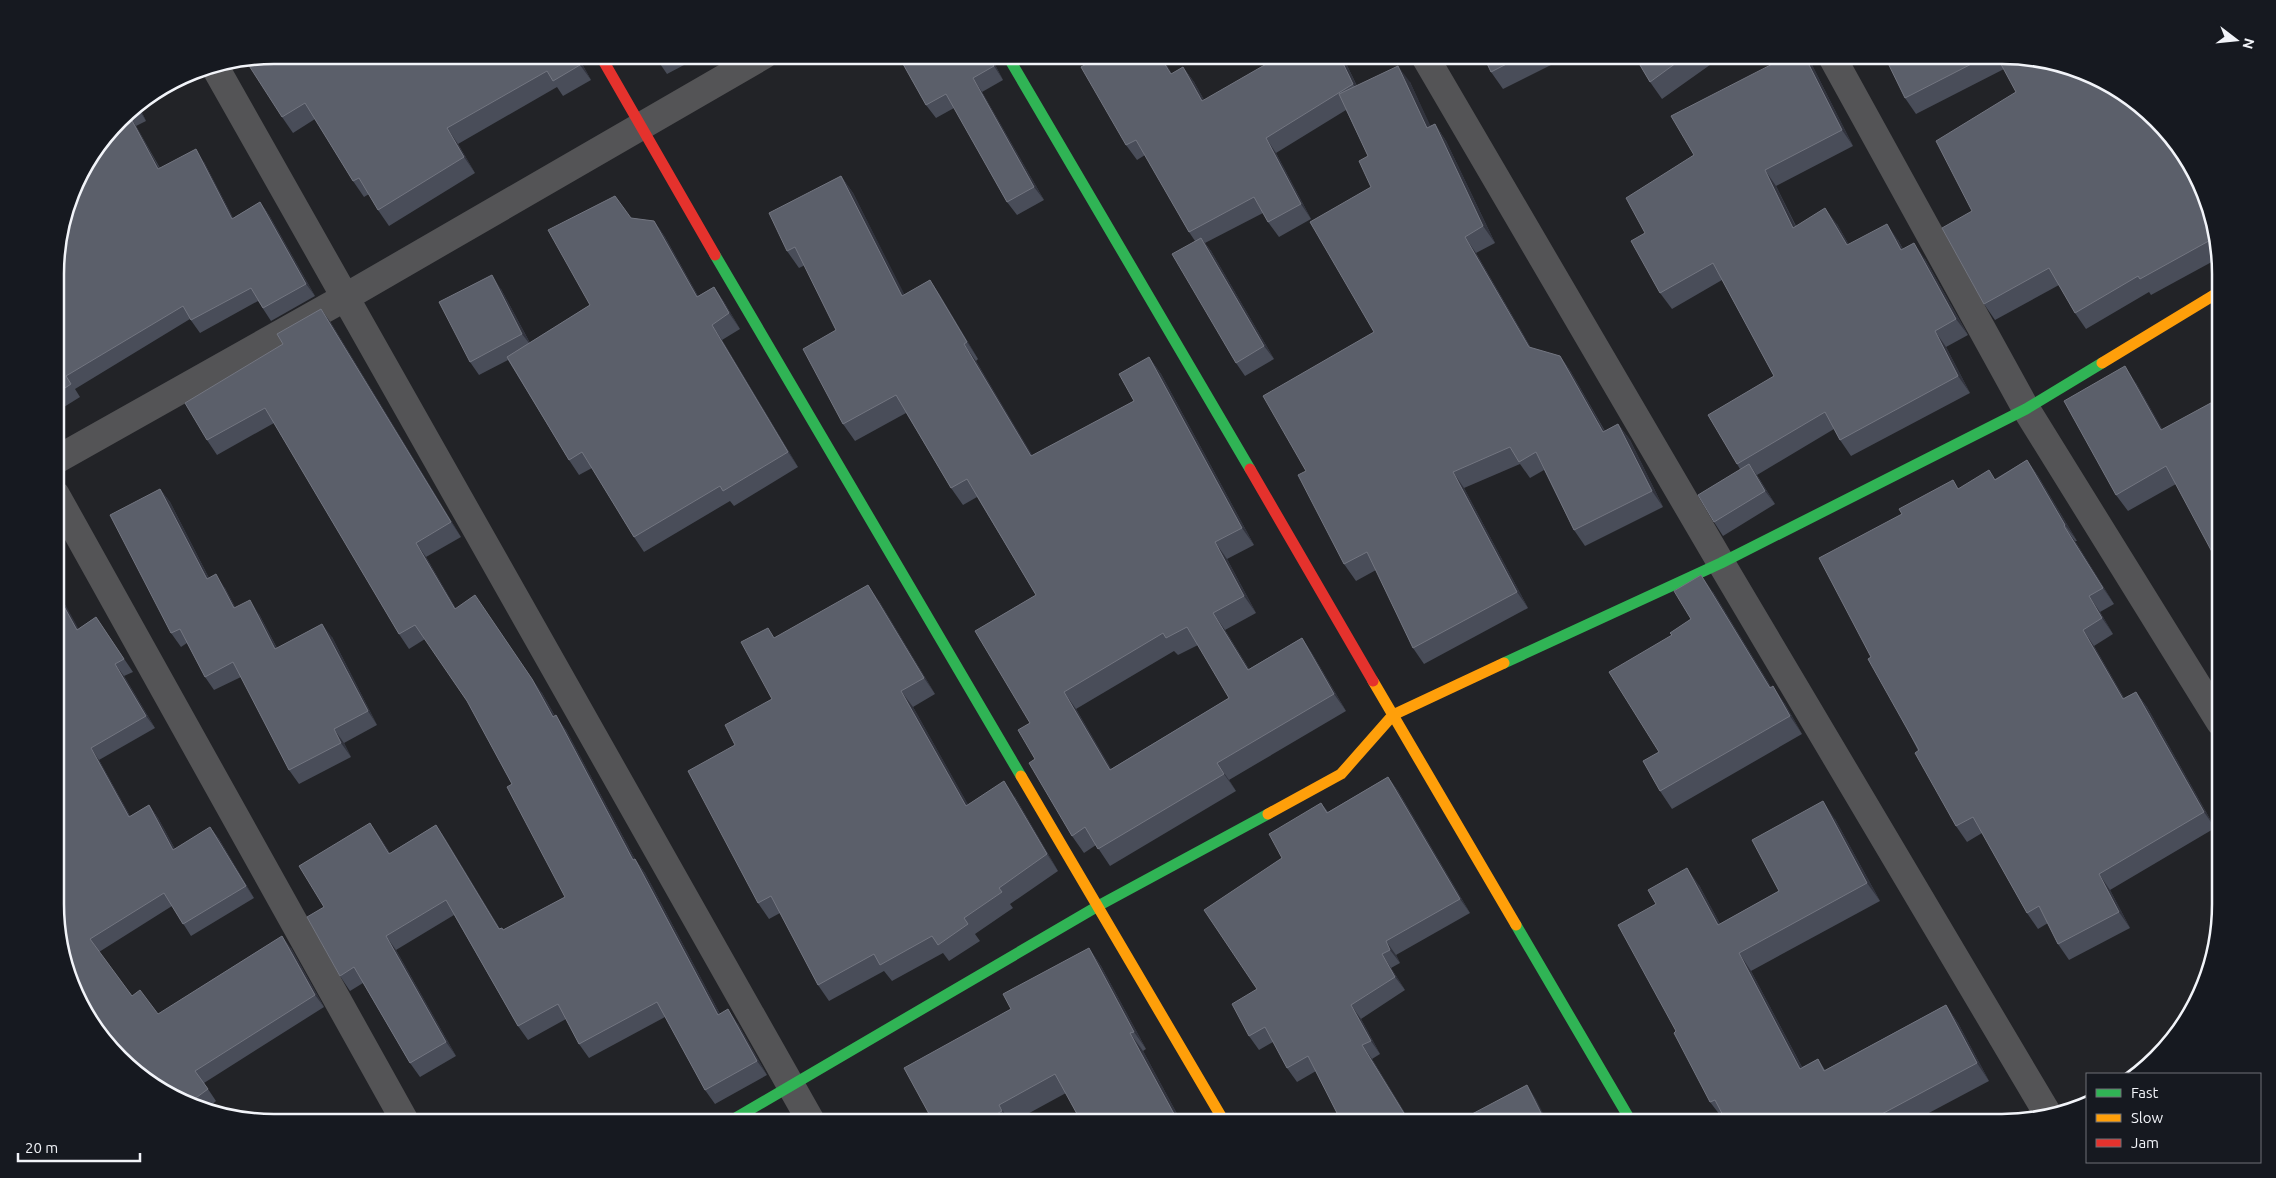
<svg xmlns="http://www.w3.org/2000/svg" width="2276" height="1178" font-family="Ubuntu,sans-serif">
  <rect width="100%" height="100%" fill="#222327"/>
  <g fill="none" stroke-linecap="round" stroke-linejoin="round">
    <path stroke="#545456" stroke-width="28" d="M1424,55L1721,563L2049,1116
      M1831,55L2026,409L2220,722
      M215,67L812,1123
      M56,460L344,298L764,55
      M56,495L406,1123"/>
    <path stroke="#30b455" stroke-width="11" d="M1007,55L1250,469
      M715,255L1021,776
      M1504,663L1721,563L2026,409L2102,363
      M1516,925L1632,1123
      M727,1123L1098,906L1268,814"/>
    <path stroke="#ff9f0a" stroke-width="11" d="M2102,363L2219,292
      M1373,681L1516,925
      M1021,776L1225,1123
      M1268,814L1341,774L1393,715L1504,663"/>
    <path stroke="#e5322d" stroke-width="11" d="M600,55L715,255
      M1250,469L1373,681"/>
  </g>
  <path fill="#494d59" fill-rule="evenodd" d="M274,55H578H577L591,80L563,96L557,87L458,144L475,173L389,226L378,210L369,194L364,197L353,181L315,119L293,133L282,117Z
    M654,55H703L667,74Z
    M898,55H990L1003,80L982,92L1044,200L1017,215L1007,202L954,108L936,118L926,105Z
    M1294,55H1342L1357,86L1410,82L1430,126L1435,124L1446,141L1495,243L1476,253L1531,348L1560,356L1571,372L1605,431L1618,424L1630,440L1663,507L1585,546L1574,530L1544,470L1530,478L1520,464L1464,488L1528,608L1424,664L1413,648L1376,570L1356,581L1344,564L1306,471L1374,332L1371,187L1368,156L1346,110L1276,153L1311,219L1279,237L1268,222L1263,213L1205,243L1211,251L1274,359L1245,376L1236,363L1195,241L1189,232L1145,155L1137,160L1126,145L1095,59L1172,74L1183,67L1194,82L1204,100Z
    M1483,55H1571L1503,89L1491,72Z
    M1634,55H1724L1662,99L1650,82Z
    M1790,55H1805L1812,65L1853,146L1776,186L1796,226L1837,224L1849,245L1898,240L1903,249L1925,259L1968,335L1946,347L1970,393L1851,456L1840,440L1834,429L1757,475L1775,504L1723,536L1714,522L1740,469L1737,464L1774,376L1722,280L1672,309L1660,293L1645,233L1694,155Z
    M1881,55H2002L2173,143L2184,152L2219,246V258L2151,295L2149,292L2086,329L2075,313L2059,285L1995,320L1984,304L1972,211L2016,92L2004,69L1916,114L1905,98L1885,56L1882,57Z
    M138,104L146,121L136,126L160,168L204,162L233,218L260,202L269,215L315,296L271,321L258,301L200,333L190,319L75,389L80,397L56,412L55,259L129,110Z
    M841,176L853,193L904,295L930,280L941,297L978,359L976,361L1032,456L1134,401L1149,357L1161,374L1254,545L1227,559L1256,613L1225,630L1249,669L1302,638L1313,655L1346,711L1229,780L1236,791L1110,866L1096,845L1084,853L1072,836L1035,759L1030,723L1036,595L977,497L963,505L951,488L906,413L855,441L843,424L836,330L805,265L799,268L787,251ZM1198,645L1229,698L1111,769L1076,709L1174,651L1178,655Z
    M631,218L654,221L665,237L698,296L714,287L724,302L740,329L722,340L798,467L734,506L730,501L644,552L634,537L592,468L579,475L569,460L508,360L479,375L470,362L501,289L530,343L590,305Z
    M321,309L331,323L461,537L426,557L456,609L542,693L555,716L566,730L635,859L645,873L720,1014L738,1024L767,1075L715,1104L705,1090L665,1017L589,1058L579,1044L566,1019L528,1040L518,1026L454,915L396,950L456,1056L420,1077L410,1063L363,983L350,991L340,976L324,907L370,823L390,853L436,825L446,840L500,929L503,930L565,897L512,784L467,701L425,639L409,649L399,634L274,423L217,455L207,440L283,344Z
    M2136,383L2162,429L2176,484L2128,511L2116,495Z
    M2027,460L2038,476L2077,541H2075L2114,604L2100,612L2113,634L2094,646L2124,698L2136,692L2147,707L2215,828L2110,890L2130,928L2069,960L2058,944L2048,923L2038,929L2027,913L1982,833L1967,842L1956,826L1871,657L1959,489L1995,479Z
    M160,489L170,502L209,578L225,588L235,607L259,614L277,648L332,637L377,725L344,743L351,757L299,784L289,770L241,677L214,690L205,677L187,643L181,647L171,633Z
    M56,588L78,629L96,617L133,672L124,676L155,728L99,760L130,816L149,805L158,818L175,849L210,827L219,839L254,898L191,936L172,906L99,952L132,996L158,1014L291,948L324,1007L204,1083L216,1101L208,1108L177,1101L57,933Z
    M1713,592L1771,687L1785,704L1802,734L1672,809L1660,791L1659,752L1691,619Z
    M879,601L935,694L913,707L968,805L1015,797L1058,871L1010,904L1013,908L975,934L980,941L949,961L943,953L892,981L884,971L829,1001L818,985L780,913L769,919L758,903L735,745L772,699L775,638Z
    M1388,777L1398,791L1470,913L1396,955L1400,963L1391,968L1405,990L1361,1019L1380,1054L1372,1059L1411,1123H1326L1338,1115L1316,1071L1297,1082L1287,1068L1273,1042L1259,1050L1249,1036L1257,989L1321,803L1328,812Z
    M1835,819L1880,901L1751,971L1802,1067L1818,1059L1825,1070L1946,1005L1958,1023L1989,1081L1910,1123H1727L1725,1118L1723,1119L1710,1102L1676,1031L1699,885L1720,924L1779,891Z
    M1089,948L1101,966L1146,1049L1143,1051L1182,1123H1082L1066,1093L1011,1123H934L1011,1009Z"/>
  <path fill="#32343e" d="M575,55H577L591,80L580,65Z
    M988,55H990L1003,80L994,66Z
    M1159,55H1161L1181,89L1171,74Z
    M1339,55H1342L1363,99L1353,84Z
    M1804,55H1805L1812,65L1853,146L1842,130Z
    M1398,66L1410,82L1439,144L1427,128Z
    M1183,67L1194,82L1213,116L1202,101Z
    M973,78L982,92L1044,200L1034,187Z
    M138,104L146,121L138,108L136,105Z
    M128,113L136,126L167,182L158,169Z
    M1435,124L1446,141L1495,243L1483,226Z
    M2161,125L2167,132L2182,160L2171,144Z
    M447,128L458,144L475,173L464,157Z
    M1266,138L1276,153L1311,219L1301,204Z
    M196,149L204,162L240,231L232,219Z
    M1765,170L1776,186L1804,244L1793,228Z
    M841,176L853,193L914,313L902,296Z
    M260,202L269,215L315,296L306,284Z
    M1825,208L1837,224L1859,262L1847,245Z
    M654,221L665,237L707,312L697,297Z
    M1887,224L1898,240L1912,266L1901,250Z
    M1465,237L1476,253L1540,364L1529,347Z
    M1201,238L1211,251L1274,359L1264,346Z
    M1914,243L1925,259L1968,335L1956,319Z
    M492,275L501,289L532,347L522,334Z
    M930,280L941,297L978,359L967,342Z
    M714,287L724,302L740,329L729,313Z
    M321,309L331,323L461,537L451,522Z
    M712,325L722,340L798,467L788,452Z
    M1935,331L1946,347L1970,393L1958,376Z
    M964,344L976,361L1043,473L1031,456Z
    M1560,356L1571,372L1614,448L1603,432Z
    M1149,357L1161,374L1254,545L1242,528Z
    M2125,366L2136,383L2172,446L2161,430Z
    M1618,424L1630,440L1663,507L1652,491Z
    M2027,460L2038,476L2077,541L2065,525Z
    M1749,464L1758,477L1775,504L1765,491Z
    M1453,472L1464,488L1528,608L1517,592Z
    M160,489L170,502L216,592L207,579Z
    M2064,526L2075,541L2114,604L2103,588Z
    M1215,542L1227,559L1256,613L1244,596Z
    M416,543L426,557L465,624L455,609Z
    M216,574L225,588L243,622L234,608Z
    M1701,575L1713,592L1782,705L1770,688Z
    M868,585L879,601L935,694L924,678Z
    M56,588L86,642L77,630L56,592Z
    M2089,596L2100,612L2113,634L2102,618Z
    M250,600L259,614L284,662L275,649Z
    M485,610L542,693L563,731L553,717Z
    M1213,613L1225,630L1260,687L1248,670Z
    M322,624L332,637L377,725L368,711Z
    M2083,630L2094,646L2134,715L2123,699Z
    M1302,638L1313,655L1346,711L1334,694Z
    M115,664L124,676L155,728L146,716Z
    M1773,686L1785,704L1802,734L1790,716Z
    M901,691L913,707L978,822L966,806Z
    M1064,692L1076,709L1122,787L1110,770Z
    M2136,692L2147,707L2215,828L2204,812Z
    M556,715L566,730L643,874L633,860Z
    M334,729L344,743L351,757L341,743Z
    M91,748L99,760L137,829L129,817Z
    M1217,763L1229,780L1236,791L1224,774Z
    M1388,777L1398,791L1470,913L1460,899Z
    M1004,781L1015,797L1058,871L1047,854Z
    M1823,801L1835,819L1880,901L1867,883Z
    M149,805L158,818L182,862L173,850Z
    M370,823L380,837L399,868L389,854Z
    M436,825L446,840L509,944L499,929Z
    M210,827L219,839L254,898L246,886Z
    M635,859L645,873L728,1029L718,1015Z
    M1687,868L1699,885L1730,942L1718,925Z
    M2099,874L2110,890L2130,928L2119,912Z
    M282,936L291,948L324,1007L315,995Z
    M386,936L396,950L456,1056L446,1042Z
    M1386,941L1396,955L1400,963L1390,950Z
    M1089,948L1101,966L1146,1049L1134,1032Z
    M1739,953L1751,971L1812,1086L1800,1069Z
    M1382,954L1391,968L1405,990L1395,977Z
    M1351,1005L1361,1019L1380,1054L1371,1041Z
    M1946,1005L1958,1023L1989,1081L1977,1063Z
    M728,1009L738,1024L767,1075L757,1061Z
    M1130,1033L1143,1051L1182,1123H1179Z
    M1362,1045L1372,1059L1411,1123H1410Z
    M1527,1085L1536,1099L1548,1123H1546Z
    M999,1105L1011,1123H1010L1002,1111Z"/>
  <path fill="#5b5f6a" stroke="#737681" fill-rule="evenodd" d="M274,55H575L580,65L553,81L547,71L447,128L464,157L378,210L359,178L353,181L305,103L282,117L246,61Z
    M654,55H662L656,58Z
    M898,55H988L994,66L973,78L1034,187L1007,202L946,94L926,105Z
    M1092,55H1159L1171,74L1183,67L1202,101L1282,55H1288L1290,57L1294,55H1339L1353,84L1266,138L1301,204L1268,222L1254,197L1189,232L1136,140L1126,145L1081,67L1095,59Z
    M1483,55H1524L1491,72Z
    M1634,55H1687L1650,82Z
    M1790,55H1804L1842,130L1765,170L1793,228L1825,208L1847,245L1887,224L1901,250L1914,243L1956,319L1935,331L1958,376L1840,440L1825,412L1737,464L1708,415L1774,376L1713,263L1660,293L1631,241L1645,233L1626,198L1694,155L1671,116Z
    M1884,55H1989L1905,98Z
    M1996,55H2002L2099,77L2146,109L2161,125L2171,144L2175,142L2184,152L2216,237L2140,279L2138,276L2075,313L2049,268L1984,304L1942,228L1972,211L1936,141L2016,92Z
    M1398,66L1427,128L1435,124L1483,226L1465,237L1529,347L1560,356L1603,432L1618,424L1652,491L1574,530L1536,452L1519,462L1510,447L1453,472L1517,592L1413,648L1367,552L1344,564L1298,475L1306,471L1263,396L1374,332L1310,222L1371,187L1359,161L1368,156L1339,94Z
    M136,105L138,108L128,113L158,169L196,149L232,219L260,202L306,284L263,308L251,288L191,320L183,306L66,376L71,384L56,394L55,259L78,177L129,110Z
    M841,176L902,296L930,280L967,342L964,344L1031,456L1134,401L1119,374L1149,357L1242,528L1215,542L1244,596L1213,613L1248,670L1302,638L1334,694L1217,763L1224,774L1098,849L1085,827L1072,836L1029,763L1035,759L1018,730L1030,723L975,631L1036,595L967,479L951,488L896,395L843,424L803,349L836,330L795,247L787,251L769,213ZM1187,627L1229,698L1110,770L1064,692L1163,633L1166,638Z
    M615,196L631,218L654,221L697,297L714,287L729,313L712,325L788,452L723,491L720,486L634,537L582,452L569,460L507,357L590,305L548,230Z
    M1201,238L1264,346L1236,363L1172,254Z
    M492,275L522,334L470,362L439,302Z
    M321,309L451,522L416,543L455,609L475,595L532,679L553,717L556,715L633,860L635,859L718,1015L728,1009L757,1061L705,1090L657,1002L579,1044L558,1004L518,1026L446,900L386,936L446,1042L410,1063L354,967L340,976L307,917L324,907L299,866L370,823L389,854L436,825L499,929L502,928L503,930L565,897L507,787L512,784L467,701L415,625L399,634L265,408L207,440L185,403L283,344L277,334Z
    M2125,366L2161,430L2220,398V565L2211,550L2166,466L2116,495L2064,401Z
    M2027,460L2065,525L2064,526L2103,588L2089,596L2102,618L2083,630L2123,699L2136,692L2204,812L2099,874L2119,912L2058,944L2039,906L2027,913L1973,817L1956,826L1915,753L1919,750L1868,659L1871,657L1819,558L1902,514L1899,509L1953,480L1958,489L1989,470L1995,480Z
    M1749,464L1765,491L1714,522L1698,495Z
    M160,489L207,579L216,574L234,608L250,600L275,649L322,624L368,711L334,729L341,743L289,770L233,662L205,677L180,629L171,633L110,515Z
    M1701,575L1770,688L1773,686L1790,716L1660,791L1643,761L1659,752L1609,672L1672,635L1670,633L1691,619L1674,591Z
    M868,585L924,678L901,691L966,806L1004,781L1047,854L999,888L1002,892L964,918L968,924L938,945L932,936L880,965L874,954L818,985L771,896L758,903L688,771L735,745L725,725L772,699L741,642L768,628L774,638Z
    M56,592L77,630L96,617L124,659L115,664L146,716L91,748L129,817L149,805L173,850L210,827L246,886L183,924L164,893L90,939L132,996L140,990L158,1014L282,936L315,995L195,1071L208,1089L189,1103L177,1101L100,1037L72,988L57,933Z
    M1388,777L1460,899L1386,941L1390,950L1382,954L1395,977L1351,1005L1371,1041L1362,1045L1410,1123H1326L1338,1115L1308,1056L1287,1068L1265,1027L1249,1036L1232,1004L1257,989L1204,910L1282,858L1269,834L1321,803L1327,813Z
    M1823,801L1867,883L1739,953L1800,1069L1818,1059L1824,1071L1946,1005L1977,1063L1865,1123H1727L1715,1100L1710,1102L1674,1033L1676,1031L1618,925L1656,904L1648,890L1687,868L1718,925L1779,891L1752,840Z
    M1089,948L1134,1032L1130,1033L1179,1123H1082L1055,1074L999,1105L1002,1111L980,1123H934L904,1068L1011,1009L1003,994Z
    M1527,1085L1546,1123H1455Z"/>
  <path d="M0 0H2276V1178H0ZM274 64H2002A210 210 0 0 1 2212 274V904A210 210 0 0 1 2002 1114H274A210 210 0 0 1 64 904V274A210 210 0 0 1 274 64Z" fill="#161920" fill-rule="evenodd"/>
  <path fill="none" stroke="#f2f4f9" stroke-width="2.5" d="M274 64H2002A210 210 0 0 1 2212 274V904A210 210 0 0 1 2002 1114H274A210 210 0 0 1 64 904V274A210 210 0 0 1 274 64Z"/>
  <rect x="2086" y="1073" width="175" height="90" fill="#161920" stroke="#6e7177"/>
  <rect x="2096" y="1089" width="25" height="8" fill="#30b455" stroke="#6e7177"/>
  <text x="2131" y="1098" font-size="15" fill="#f2f4f9">Fast</text>
  <rect x="2096" y="1114" width="25" height="8" fill="#ff9f0a" stroke="#6e7177"/>
  <text x="2131" y="1123" font-size="15" fill="#f2f4f9">Slow</text>
  <rect x="2096" y="1139" width="25" height="8" fill="#e5322d" stroke="#6e7177"/>
  <text x="2131" y="1148" font-size="15" fill="#f2f4f9">Jam</text>
  <g transform="translate(2236 40) rotate(106)" stroke="#161920" stroke-width="4" paint-order="stroke">
  <path d="M0-4L9 19L0 12L-9 19Z" fill="#f2f4f9"/>
  <text y="-8" font-size="14" font-weight="bold" text-anchor="middle" fill="#f2f4f9">N</text>
  </g>
  <path d="M18 1153v8h122v-8" fill="none" stroke="#f2f4f9" stroke-width="2.5"/>
  <text x="25" y="1153" font-size="15" fill="#f2f4f9" stroke="#161920" stroke-width="4" paint-order="stroke">20 m</text>
</svg>
